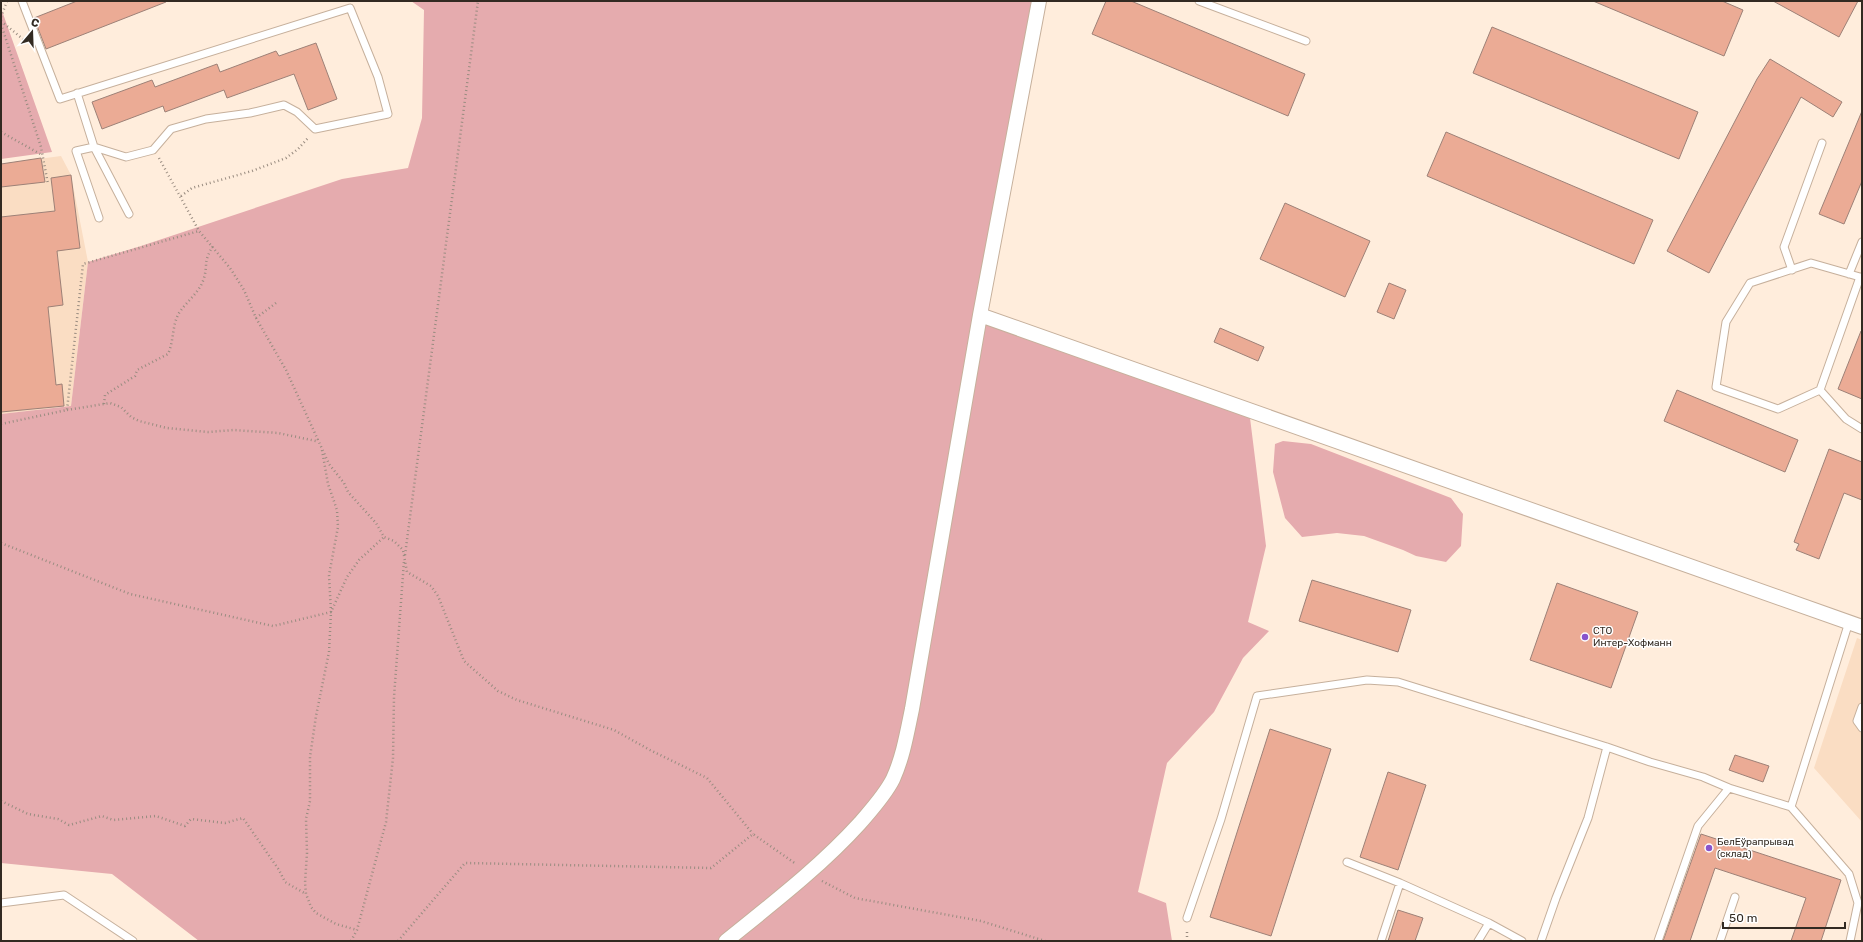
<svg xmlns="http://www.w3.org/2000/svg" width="1863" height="942" font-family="Rubik,sans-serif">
  <rect width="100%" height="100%" fill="#ffeddc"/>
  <path fill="#faddc3" d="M61,156L71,175L88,262L71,406L1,414V164Z
    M1857,638L1862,640V822L1814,768Z"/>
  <path fill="#e5abae" d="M411,1H1039L980,315L1249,410L1266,546L1248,622L1269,631L1243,658L1214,712L1167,763L1138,892L1166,903L1172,941H199L112,874L1,863V414L71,406L88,262L141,246L342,179L408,168L422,118L424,10Z
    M1,8L52,152L1,159Z
    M1283,441L1311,444L1451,498L1463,514L1461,546L1446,562L1416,556L1403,550L1364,536L1337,533L1302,537L1285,518L1273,472L1275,444Z"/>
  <path fill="#ebab95" stroke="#9d8177" d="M77,1H166V2L46,49L34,18Z
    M1106,1H1131L1305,74L1288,116L1092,34Z
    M1593,1H1722L1743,10L1724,56Z
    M1773,1H1858L1839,37Z
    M1492,27L1698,112L1679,159L1473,73Z
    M316,43L337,99L308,110L294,74L227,98L224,90L165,112L163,106L102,129L92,102L152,80L155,87L217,64L220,72L276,51L279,56Z
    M1770,59L1842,102L1833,117L1801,97L1709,273L1667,251L1757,79Z
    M1862,111V181L1844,224L1819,214Z
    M1446,132L1653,220L1634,264L1427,176Z
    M41,158L45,182L1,187V164Z
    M71,175L80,248L57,251L63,305L48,307L56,385L62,384L64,406L1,412V217L55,211L51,178Z
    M1285,203L1370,241L1345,297L1260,259Z
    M1389,283L1406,290L1394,319L1377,312Z
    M1220,328L1264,347L1258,361L1214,342Z
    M1861,331L1862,332V399L1838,389Z
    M1677,390L1798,440L1785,472L1664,421Z
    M1829,449L1862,462V500L1844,493L1819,559L1796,550L1799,544L1794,542Z
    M1312,580L1411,610L1398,652L1299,621Z
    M1557,583L1638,612L1611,688L1530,660Z
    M1270,729L1331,749L1271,936L1210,917Z
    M1735,755L1769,766L1763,782L1729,770Z
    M1388,772L1426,785L1398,870L1360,857Z
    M1701,834L1841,880L1821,941H1791L1806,898L1715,868L1690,941H1663Z
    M1398,910L1423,918L1415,941H1388Z"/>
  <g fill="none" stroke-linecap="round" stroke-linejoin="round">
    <g stroke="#c6b09c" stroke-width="9">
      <path id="service" d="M22,1L60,99L350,8L378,77L388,114L315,129L297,112L284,105L250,113L206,119L171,129L153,150L126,157L94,147
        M1199,1L1306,41
        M77,93L94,147L76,151L99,218
        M94,147L129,214
        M1792,270L1784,247L1822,143
        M1849,274L1862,242
        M1860,277L1820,390L1778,409L1716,387L1726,322L1750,283L1811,263L1860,277H1862
        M1820,390L1846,419L1862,429
        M1862,707L1857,721L1862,728
        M1791,807L1849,622
        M1347,862L1400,883L1489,923
        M1,903L64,895L133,941
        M1187,918L1221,819L1257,696L1367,680L1398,682L1607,747
        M1381,941L1400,883
        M1478,941L1489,923L1522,941
        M1541,941L1556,898L1588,818L1607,747L1650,762L1703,777L1729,788L1791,807L1849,874L1858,903L1850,941
        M1658,941L1698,826L1729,788
        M1720,941L1735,897"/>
    </g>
    <g stroke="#c6b09c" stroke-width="16">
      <path id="minor" d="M980,315L1862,627
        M726,941C773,903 820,867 860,823C872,809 885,795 893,779C903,757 907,733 912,709L980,315L1039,1"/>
    </g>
    <path stroke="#998c80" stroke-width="2.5" stroke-dasharray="1 3" stroke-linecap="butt" d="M1,17L7,1
      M1,21L24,40
      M1,24L41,147L48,184
      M1,132L42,155
      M159,158L199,231L230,268L244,290L256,318L286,370L329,464L344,483L348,492L376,523L384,537L394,541L403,550L407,572L431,586L438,596L464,661L498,691L517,700L614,730L650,750L707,778L753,834
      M181,196L192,188L252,171L286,158L298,149L309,137
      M256,318L276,303
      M104,404L105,395L135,376L137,370L168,354C174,341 172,325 179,313C187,301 200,292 204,278C208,264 203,262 213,246
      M67,410L110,403L121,407L131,417L139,421L167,428L208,432L234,430L278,433L316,441L318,439
      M1,424L67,410L83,264L199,231
      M322,450L328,484L337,510L338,527L329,575L331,612L329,652L316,716L310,757V801L306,819L307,853L305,883L306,894L311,907L316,913L336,924L357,930
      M1,543L130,594L273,626L331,612L347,577L359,560L384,537
      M405,555L478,1
      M1,801L28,814L58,819L69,825L102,816L113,820L156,816L185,826L191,819L225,823L243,818L279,870L285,882L306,894
      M822,881L855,898L981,921L1045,941
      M351,941L357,930L386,822L393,758L394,697L404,561
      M398,941L465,863L711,868L753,834L796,864
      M1187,941V930"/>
    <use href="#service" stroke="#fff" stroke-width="7"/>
    <use href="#minor" stroke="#fff" stroke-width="14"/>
  </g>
  <g fill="#8854cc" stroke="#fff" stroke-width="1.5">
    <circle cx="1585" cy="637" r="4"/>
    <circle cx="1709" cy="848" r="4"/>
  </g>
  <g text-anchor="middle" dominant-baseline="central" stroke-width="3" stroke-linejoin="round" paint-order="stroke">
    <g font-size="10" fill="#322a22" stroke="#fff" text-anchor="start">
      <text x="1593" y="631">СТО<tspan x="1593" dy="12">Интер-Хофманн</tspan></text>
      <text x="1717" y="842">БелЕўрапрывад<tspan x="1717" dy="12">(склад)</tspan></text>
    </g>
  </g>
  <rect width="1863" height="942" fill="none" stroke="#322a22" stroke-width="4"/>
  <g transform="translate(32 32) rotate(19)" stroke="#ffffff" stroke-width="3" paint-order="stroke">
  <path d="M0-3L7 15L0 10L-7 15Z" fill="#322a22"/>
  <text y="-6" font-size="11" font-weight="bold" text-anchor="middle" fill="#322a22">С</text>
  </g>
  <path d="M1723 922v6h122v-6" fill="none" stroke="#322a22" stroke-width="2"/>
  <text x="1729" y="922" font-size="12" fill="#322a22" stroke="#ffffff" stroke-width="3" paint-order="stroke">50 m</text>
</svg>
